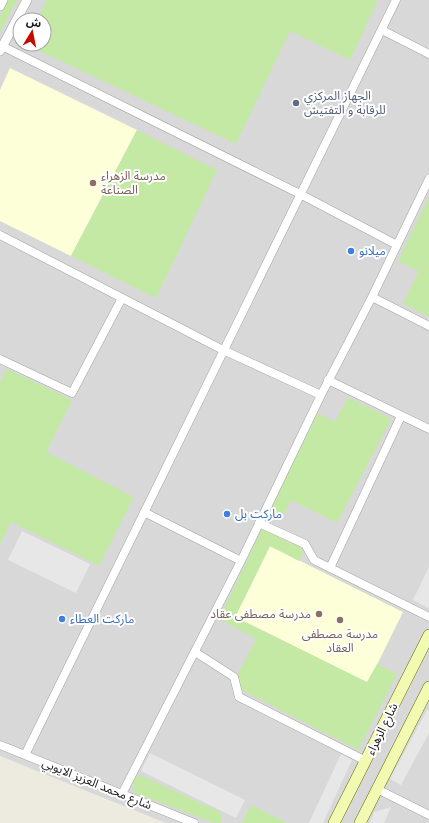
<svg xmlns="http://www.w3.org/2000/svg" width="429" height="823" font-family="Arial,'Noto Sans Arabic',sans-serif">
  <rect width="100%" height="100%" fill="#edeae0"/>
  <path fill="#d9d8d8" fill-rule="evenodd" d="M0,0H429V823H166L0,756ZM20,20H44V44H20Z"/>
  <path fill="#fdffd8" d="M10,68L137,130L71,256L0,221V90Z
    M270,546L403,612L368,683L235,617Z"/>
  <path fill="#c3e9a5" d="M8,0H17L0,32V16Z
    M47,0H378L350,60L290,31L236,144L25,44H44V20H37Z
    M137,130L217,170L156,298L71,256Z
    M429,197V317L403,304L419,271L398,261Z
    M7,369L72,400L46,452L134,497L99,566L11,522L0,544V382Z
    M348,397L391,419L337,523L291,500L281,520L267,513L318,413L335,422Z
    M262,529L304,549L299,561L270,546L235,617L367,682L377,664L397,674L358,750L242,690L237,676L256,639L219,619Z
    M140,775L220,812L222,820L220,823H214L135,793C132,787 133,783 135,777Z
    M251,805L287,823H242Z"/>
  <path fill="#e7e7e7" d="M22,531L90,564L76,593L8,560Z
    M429,567V606L428,608L413,600Z
    M427,710L429,711V733L401,785L390,779Z
    M150,753L245,800L236,818L141,771Z
    M341,754L352,760L323,823H309Z
    M391,807L384,823H370L374,812Z"/>
  <g fill="none" stroke-linecap="round" stroke-linejoin="round">
    <g stroke="#a2a2a2" stroke-width="9">
      <path id="minor" d="M382,30L429,54
        M2,46L300,194L397,245
        M0,235L223,350L321,395
        M372,297L429,326
        M0,359L72,393L122,298
        M328,380L429,429
        M144,512L241,561
        M259,523L305,544L314,560L429,617
        M330,568L401,416
        M195,652L234,677L239,697L366,761
        M0,745L194,823
        M25,755L396,0
        M377,789L429,815
        M122,794L241,561L321,395L372,297L429,179"/>
    </g>
    <g stroke="#a2a2a2" stroke-width="10">
      <path id="tertiary" d="M0,6L3,0
        M0,51L27,0"/>
    </g>
    <g stroke="#607104" stroke-width="12">
      <path id="secondary" d="M334,823L429,635
        M360,823L429,687"/>
    </g>
    <use href="#minor" stroke="#fff" stroke-width="8"/>
    <use href="#tertiary" stroke="#fff" stroke-width="9"/>
    <use href="#secondary" stroke="#f2fab2" stroke-width="11"/>
  </g>
  <circle fill="#5c6f8a" stroke="#fff" stroke-width="1.5" cx="296" cy="103" r="4"/>
  <g fill="#8d6e63" stroke="#fff" stroke-width="1.5">
    <circle cx="93" cy="183" r="4"/>
    <circle cx="319" cy="614" r="4"/>
    <circle cx="340" cy="620" r="4"/>
  </g>
  <g fill="#3f7fe0" stroke="#fff" stroke-width="1.5">
    <circle cx="351" cy="251" r="4"/>
    <circle cx="227" cy="514" r="4"/>
    <circle cx="62" cy="619" r="4"/>
  </g>
  <g text-anchor="middle" dominant-baseline="central" stroke-width="4" stroke-linejoin="round" paint-order="stroke">
    <g font-size="12" fill="#4e5e75" stroke="#fff" text-anchor="start">
      <text x="304" y="96">الجهاز المركزي<tspan x="304" dy="14">للرقابة و التفتيش</tspan></text>
    </g>
    <g font-size="12" fill="#785e54" stroke="#fff" text-anchor="start">
      <text x="101" y="176">مدرسة الزهراء<tspan x="101" dy="14">الصناعة</tspan></text>
      <text x="311" y="614" text-anchor="end">مدرسة مصطفى عقاد</text>
      <text x="340" y="634" text-anchor="middle">مدرسة مصطفى<tspan x="340" dy="14">العقاد</tspan></text>
    </g>
    <g font-size="12" fill="#366cbe" stroke="#fff" text-anchor="start">
      <text x="359" y="251">ميلانو</text>
      <text x="235" y="514">ماركت بل</text>
      <text x="70" y="619">ماركت العطاء</text>
    </g>
    <g font-size="12" fill="#1b1b1b" stroke="#fff">
      <text transform="translate(382 729) rotate(-64)">شارع الزهراء</text>
      <text transform="translate(97 784) rotate(22)">شارع محمد العزيز الايوبي</text>
    </g>
  </g>
  <g transform="translate(32 32) rotate(10)"><circle r="19" fill="#ffffff" stroke="#a4a4a4"/>
  <path d="M0-3L7 15L0 10L-7 15Z" fill="#c70a00"/>
  <text y="-6" font-size="11" font-weight="bold" text-anchor="middle" fill="#1b1b1b">ش</text>
  </g>
</svg>
